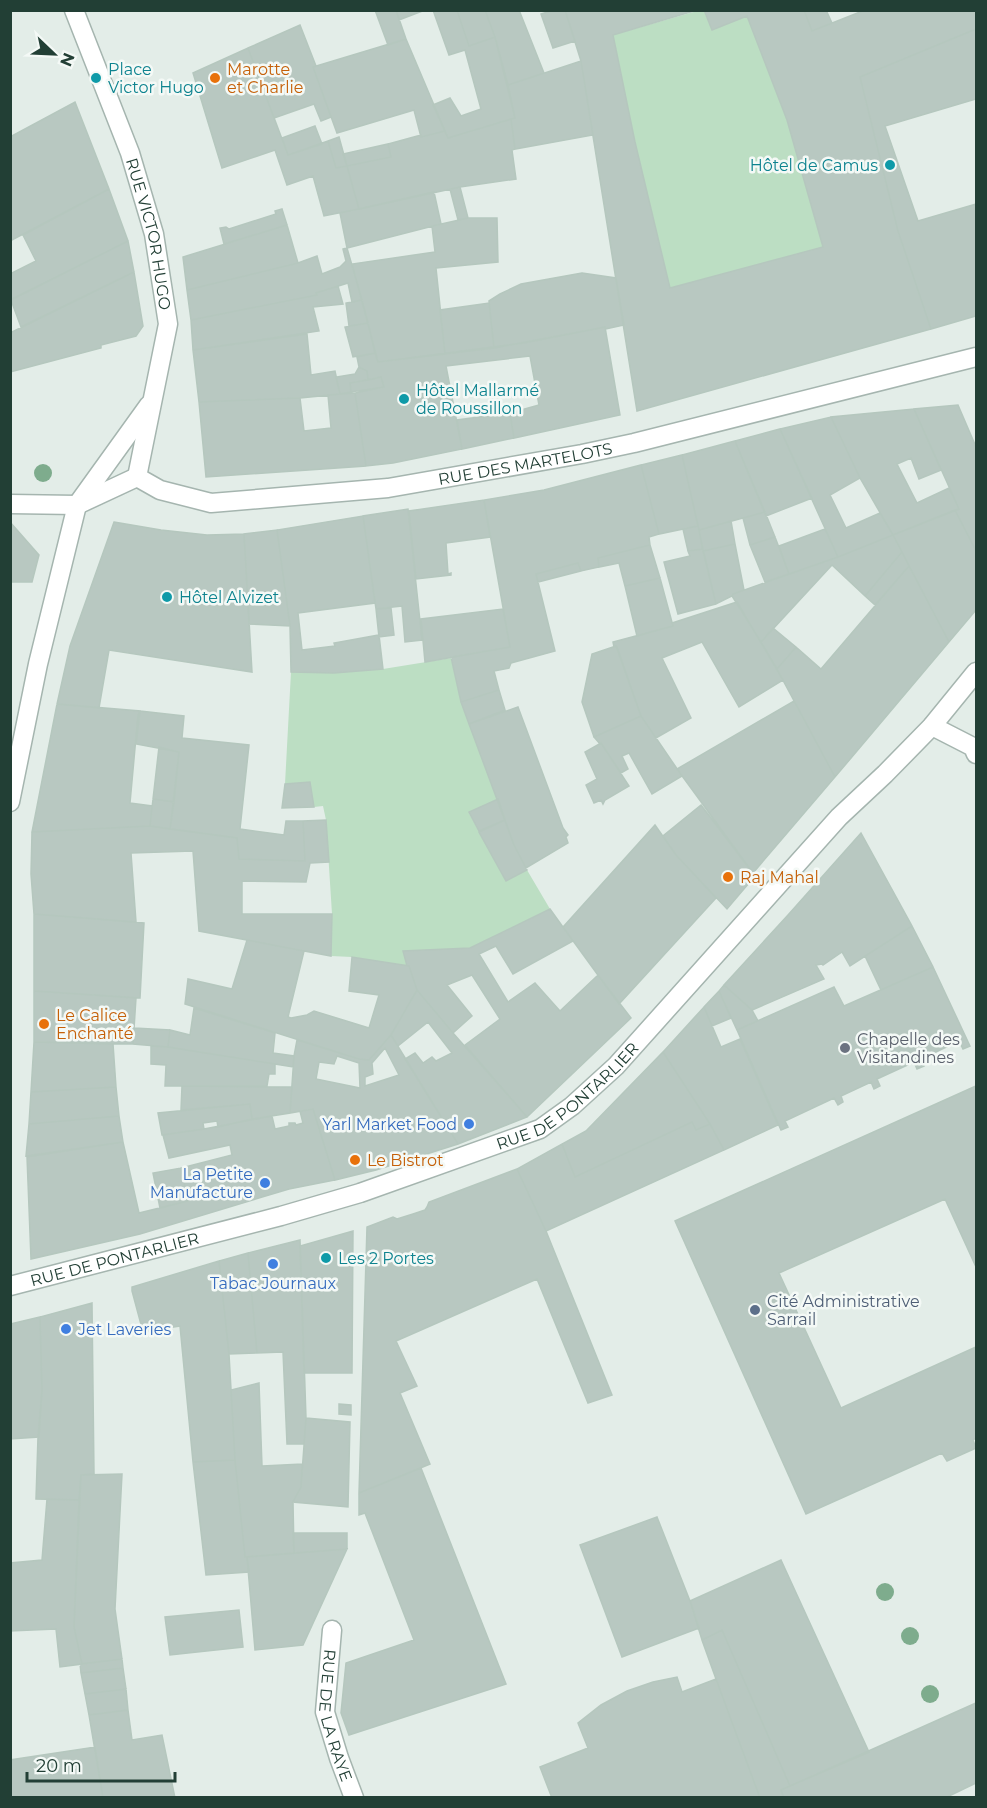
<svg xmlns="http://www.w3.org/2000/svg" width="987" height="1808" font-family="Montserrat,sans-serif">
  <rect width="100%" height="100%" fill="#e3ede8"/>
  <path fill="#bcdec3" d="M697,11H704L712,30L747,16L787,120L823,247L670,288L635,142L613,35Z
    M451,658L461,702L498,799L469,813L506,881L527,870L550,909L470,948L403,951L407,966L352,957L331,956L332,914L326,820L323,806L314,807L310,782L285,784L291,672L334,673L383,669Z"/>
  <path fill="#b8c8c1" stroke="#b5c7be" stroke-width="1.5" fill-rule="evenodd" d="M375,10H396L406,39L388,45Z
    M396,10H425L399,20Z
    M433,10H457L469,46L495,37L515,118L448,138L433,105L450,98L461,116L481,109L465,50L449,55Z
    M457,10H485L495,37L469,46Z
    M485,10H519L544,73L508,85L495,37Z
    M554,10H565L575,41L553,48L541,14Z
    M565,10H697L613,35L635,142L670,288L823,247L787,120L747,16L712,30L704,10H804L812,31L865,10H976V29L860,77L898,231L931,329L637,411L581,61Z
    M804,10H826L832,23L812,31Z
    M300,25L316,66L313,67L331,117L321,121L314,104L274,118L248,48Z
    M976,29V99L885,126L918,221L976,204V316L931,329L898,231L860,77Z
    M406,39L445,131L421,137L414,110L337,133L313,67Z
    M248,48L288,155L328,141L336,168L347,166L359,209L324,216L313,176L287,185L275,150L222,168L193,73Z
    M581,61L593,135L515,149L511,119L515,118L508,85Z
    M75,102L109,189L10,241V137Z
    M511,119L515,149L512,150L516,179L460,187L359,209L347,166L391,157L388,144L421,135V137L445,131L448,138Z
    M315,126L322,144L288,155L282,138Z
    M339,137L347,166L336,168L328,141Z
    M388,144L391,157L347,166L343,154Z
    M460,187L468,218L458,220L450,189Z
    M109,189L128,241L10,300V274L36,261L23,235Z
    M434,192L441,224L347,248L340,213Z
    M282,209L287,225L224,244L220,228L226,227L229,229L276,214L275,211Z
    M468,218H497L498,262L436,268L445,354L378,362L352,264L435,252L432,226Z
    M287,225L298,263L187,290L183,257Z
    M128,241L134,272L21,327L11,300Z
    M347,248L362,300L352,302L348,283L316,293L317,295L191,320L187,290L298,263L317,256L322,274L340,267L346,261L343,249Z
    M134,272L143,326L136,336L101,345V348L10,372V333Z
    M582,273L616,278L624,325L606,329L605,327L494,348L489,301L500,294L521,284Z
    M338,286L343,304L313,307L319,331L193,350L191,320L317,295L316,293Z
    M362,300L368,323L349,326L346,303Z
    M489,303L494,348L445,354L440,310Z
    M368,323L375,353L353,357L345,327Z
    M605,327L620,415L514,438L510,413L539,405L530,356L446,366L462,449L393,463L366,466L355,393L384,387L381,377L368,380L367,371L359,367L357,357L375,353L378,362L524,343Z
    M307,334L311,375L335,371L340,394L300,398L199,402L193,350Z
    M359,367L367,371L368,380L350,383L351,392L340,394L336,377L355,374Z
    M381,377L384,387L351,392L350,383Z
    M355,393L366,466L206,477L199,402L300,398L304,431L331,428L328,395Z
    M958,405L976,447V551L955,510L959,509L914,409Z
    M914,409L941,470L919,479L911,458L897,464L917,503L949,488L959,509L893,535L860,478L831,417Z
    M510,413L514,438L462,449L457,420Z
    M831,417L860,478L830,495L846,528L880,513L893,535L838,557L780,429Z
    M780,429L812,498L766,516L735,441Z
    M735,441L765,512L699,530L682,455Z
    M682,455L698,526L659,534L641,465Z
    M641,465L659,534L649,537L650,545L598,558L599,567L581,571L578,563L536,574L555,651L511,663L509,668L494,671L499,690L461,702L451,657L510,647L484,500L544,490Z
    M484,500L490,537L446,543L448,574L451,573V575L416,579L409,511Z
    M408,509L422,640L405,642L402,606L376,609L363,516Z
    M955,510L976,551V610L949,642L893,535Z
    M765,512L775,537L750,545L743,518Z
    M363,516L375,603L298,613L302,650L335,646L334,643L379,635L383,669L334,673L291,672L290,626L277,530Z
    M731,521L735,544L703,551L699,530Z
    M10,522L39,555L32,582H10Z
    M114,522L161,530L207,535L244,534L252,672L109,650L99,708L57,704L70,646Z
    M698,526L703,549L688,551L683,529Z
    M825,529L838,557L789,574L779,546Z
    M277,530L290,626L249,624L244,534Z
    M893,535L902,552L865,596L832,565L761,642L732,596L733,594L838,557Z
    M775,537L789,574L765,582L750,545Z
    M735,544L744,590L733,594L732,596L716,604L703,551Z
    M650,545L660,578L625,586L619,563L599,567L598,558Z
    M703,549L716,604L678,614L664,562L690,556L688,551Z
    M902,552L909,566L875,605L865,596Z
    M578,563L581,571L538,582L536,574Z
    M909,566L949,642L835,777L777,669L796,647L821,669Z
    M660,578L673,626L637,636L625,586Z
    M737,602L783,680L739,707L702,642L662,658L691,718L656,738L641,716L617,647H614L613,642L673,626L672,623Z
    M391,608L394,635L379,637L376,609Z
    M503,609L510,647L425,662L421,619Z
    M773,628L796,647L777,669L761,642Z
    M616,646L641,716L594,737L582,702L592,654Z
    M499,690L505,710L469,724L461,702Z
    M794,701L835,777L753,873L677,769Z
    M57,704L140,711L138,715L130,803L152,806L150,826L32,832Z
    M518,707L563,828L568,835L566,837L568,843L526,868L514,845L469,724Z
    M140,711L184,716L182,738L249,745L240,829L284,835L286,821H303L305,861L239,859L237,838L170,829L179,752L136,744Z
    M641,716L682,776L652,794L629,753L622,756L628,769L621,773L601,743L600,744L594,737Z
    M601,743L629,786L605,800L603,804L601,800L594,803L586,785L597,779L585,752Z
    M159,747L179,752L174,802L153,799Z
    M310,782L314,807L282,808L285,784Z
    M153,799L174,802L170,829L150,826Z
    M498,799L505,820L479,831L469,812Z
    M701,805L755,876L727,909L676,855L663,836Z
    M326,820L329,862L310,863L306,882L242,881V914H332L331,956L199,931L193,851L131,853L136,922L34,914L31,874L32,832L150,826L237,838L239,859L305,861L303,821Z
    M505,820L514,845L527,870L506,881L479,832Z
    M655,825L676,855L716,898L619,1004L563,927Z
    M861,833L912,926L850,966L842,952L823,965L822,964L816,965L824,979L752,1010L724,985L788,915Z
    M550,909L573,941L513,974L496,946L479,954L508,1002L535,983L560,1011L598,975L631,1018L527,1117L465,1045L500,1019L472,975L447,985L472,1016L453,1033L417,990L409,966H407L403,951L470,948Z
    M34,914L144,923L140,998L34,991Z
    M912,926L933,967L881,990L865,956Z
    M247,940L304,951L288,1017L291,1018L307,1015L314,1011L369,1028L379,995L349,991L352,957L409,966L417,990L391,1035L369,1060L359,1059L185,1004L188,979L232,989Z
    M933,967L970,1046L963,1049L959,1041L921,1059L924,1066L917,1069L914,1062L877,1079L880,1086L874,1089L871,1082L841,1096L843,1102L838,1105L834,1098L785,1121L788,1127L781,1130L737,1030L834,987L844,1006Z
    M724,985L752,1010L758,1021L737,1030L719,991Z
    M417,990L453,1033L527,1117L458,1144L405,1059L415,1053L423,1063L432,1057L436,1061L452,1053L428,1022L398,1046L391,1035Z
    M34,991L136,998L133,1044L34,1042Z
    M719,991L731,1018L712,1026L704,1007Z
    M704,1007L721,1047L740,1039L778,1125L724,1150L710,1124L663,1052Z
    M194,1008L275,1033L273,1053L294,1056L293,1067L168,1047L170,1030L190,1035Z
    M134,1028L170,1030L168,1047L133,1044Z
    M391,1035L458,1144L376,1170L335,1180L313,1109L290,1113L294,1056L297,1040L359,1059L369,1060ZM385,1048L399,1075L365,1086V1077L373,1074L372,1063ZM337,1056L359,1063L360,1088L316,1079L319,1062L334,1064Z
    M34,1042L113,1044L116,1087L31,1092Z
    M151,1046L168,1047L275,1064V1074H269L267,1086H165L166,1065L151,1064Z
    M663,1052L710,1124L696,1130L692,1122L575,1177L562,1144L586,1131Z
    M182,1086L292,1087L290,1113L252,1119L250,1104L181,1110Z
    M976,1086V1267L945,1199L779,1273L841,1408L976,1347V1438L973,1440L976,1448L947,1461L942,1453L806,1514L675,1221Z
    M116,1087L119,1116L29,1124L31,1092Z
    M250,1104L252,1119L218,1127L217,1121L203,1123L204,1129L162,1135L158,1113Z
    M313,1109L335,1180L289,1189L140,1234L31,1259L27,1157L123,1142L139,1213L188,1201L181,1168L232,1155L230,1145L169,1158L163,1135L204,1129L272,1116L275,1129L289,1126V1123H295L296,1125L303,1123L300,1111Z
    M119,1116L123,1142L26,1156L29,1124Z
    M692,1122L696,1130L710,1124L724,1150L546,1231L517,1169L562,1144L575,1177Z
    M181,1168L188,1201L160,1208L153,1173Z
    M517,1169L546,1231L612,1395L588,1403L537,1279L396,1341L417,1386L400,1393L430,1464L359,1493L367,1227L393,1217L397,1219L413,1214L425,1210L427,1207L429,1202Z
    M353,1231L352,1373H304L300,1246Z
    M300,1240L306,1418L304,1444H287L283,1352L257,1353L248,1253Z
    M248,1253L257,1353L229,1354L219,1261Z
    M219,1261L229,1354L235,1460L193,1462L180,1326L143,1332L132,1291V1287Z
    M92,1303L94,1474L81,1475L79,1500L36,1499L38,1437L42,1390L40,1317Z
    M40,1317L42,1390L39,1437L10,1439V1324Z
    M259,1383L262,1466L302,1464L301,1487L293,1502L294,1553L245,1557L235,1460L231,1390Z
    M339,1404L351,1405V1415L339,1414Z
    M306,1418L350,1422L348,1507L293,1502L301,1487Z
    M235,1460L245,1557H247L249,1572L206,1575L193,1462Z
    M421,1468L506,1684L349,1735L341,1713L346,1663L414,1640L365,1513L359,1515V1493Z
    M122,1474L115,1609L122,1659L82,1664L74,1627L81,1475Z
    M47,1499L79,1500L74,1627L82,1664L60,1667L56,1629L10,1631V1563L42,1560Z
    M657,1517L690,1601L699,1628L622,1657L580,1545Z
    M293,1533H347V1549L294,1553Z
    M347,1549L303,1645L255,1650L247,1557Z
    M781,1560L869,1752L790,1786L722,1630L702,1640L690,1601Z
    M239,1610L243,1647L170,1655L165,1617Z
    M722,1630L790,1786L781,1790L784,1798H760L716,1679L702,1640Z
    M122,1659L123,1668L81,1673L80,1664Z
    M123,1668L126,1689L85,1694L81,1673Z
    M677,1677L682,1692L716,1679L760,1798H552L540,1767L588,1748L578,1723L601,1705L627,1691L653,1682Z
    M126,1689L128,1710L89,1715L85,1694Z
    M976,1703V1783L945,1798H784L781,1790Z
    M128,1710L132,1740L162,1735L175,1798H103L89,1715Z
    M95,1747L103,1798H10V1760Z"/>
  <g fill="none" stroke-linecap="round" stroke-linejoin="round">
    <g stroke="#a5b5af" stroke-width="21">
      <g id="minor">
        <path id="s1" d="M74,10L130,153L154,234L168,324L137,477"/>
        <path id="s2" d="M137,477L160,490L211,503L388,488L582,454L634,443L976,357"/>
        <path d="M10,504L77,505L137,477"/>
        <path d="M932,726L973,747L976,754"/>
        <path d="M10,802L38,664L77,505L149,405"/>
        <path id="s3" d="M10,1286L281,1216L360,1193L540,1129L572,1106L616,1066L839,817L885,774L932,726L976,672"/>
        <path id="s4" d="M332,1630L325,1712L339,1758L354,1798"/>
      </g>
    </g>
    <use href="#minor" stroke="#fff" stroke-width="18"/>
  </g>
  <g fill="#7eac8d">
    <circle cx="43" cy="473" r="9"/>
    <circle cx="885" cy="1592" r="9"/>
    <circle cx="910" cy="1636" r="9"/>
    <circle cx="930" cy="1694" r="9"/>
  </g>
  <g fill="#0f9aa8" stroke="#f4f9f6" stroke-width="2">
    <circle cx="96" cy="78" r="6"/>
    <circle cx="890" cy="165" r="6"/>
    <circle cx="404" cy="399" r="6"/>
    <circle cx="167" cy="597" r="6"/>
    <circle cx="326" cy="1258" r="6"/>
  </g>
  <g fill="#e8710a" stroke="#f4f9f6" stroke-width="2">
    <circle cx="215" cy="78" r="6"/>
    <circle cx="728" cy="877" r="6"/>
    <circle cx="44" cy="1024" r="6"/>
    <circle cx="355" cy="1160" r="6"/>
  </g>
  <circle fill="#6b7280" stroke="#f4f9f6" stroke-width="2" cx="845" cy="1048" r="6"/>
  <g fill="#3f7fe0" stroke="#f4f9f6" stroke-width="2">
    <circle cx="469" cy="1124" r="6"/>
    <circle cx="265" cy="1183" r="6"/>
    <circle cx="273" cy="1264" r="6"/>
    <circle cx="66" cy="1329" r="6"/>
  </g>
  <circle fill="#5c6f8a" stroke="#f4f9f6" stroke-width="2" cx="755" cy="1310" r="6"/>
  <g text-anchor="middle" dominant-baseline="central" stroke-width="5" stroke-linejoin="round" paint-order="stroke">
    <g font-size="16" fill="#0d838f" stroke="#f4f9f6" text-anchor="start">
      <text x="108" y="69">Place<tspan x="108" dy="18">Victor Hugo</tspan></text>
      <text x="878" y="165" text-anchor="end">Hôtel de Camus</text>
      <text x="416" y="390">Hôtel Mallarmé<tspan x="416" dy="18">de Roussillon</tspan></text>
      <text x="179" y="597">Hôtel Alvizet</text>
      <text x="338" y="1258">Les 2 Portes</text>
    </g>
    <g font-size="16" fill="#c56008" stroke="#f4f9f6" text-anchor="start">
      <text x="227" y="69">Marotte<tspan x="227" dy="18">et Charlie</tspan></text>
      <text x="740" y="877">Raj Mahal</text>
      <text x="56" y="1015">Le Calice<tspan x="56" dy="18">Enchanté</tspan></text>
      <text x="367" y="1160">Le Bistrot</text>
    </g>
    <g font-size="16" fill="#223f35" stroke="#f4f9f6">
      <text stroke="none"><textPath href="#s1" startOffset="237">RUE VICTOR HUGO</textPath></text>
      <text stroke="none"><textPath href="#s2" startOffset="396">RUE DES MARTELOTS</textPath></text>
      <text stroke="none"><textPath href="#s3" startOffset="594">RUE DE PONTARLIER</textPath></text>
      <text stroke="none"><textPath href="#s3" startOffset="108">RUE DE PONTARLIER</textPath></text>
      <text stroke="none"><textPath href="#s4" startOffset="87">RUE DE LA RAYE</textPath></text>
    </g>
    <g font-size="16" fill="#5b616d" stroke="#f4f9f6" text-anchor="start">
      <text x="857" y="1039">Chapelle des<tspan x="857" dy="18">Visitandines</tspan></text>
    </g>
    <g font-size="16" fill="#366cbe" stroke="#f4f9f6" text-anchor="end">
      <text x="457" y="1124">Yarl Market Food</text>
      <text x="253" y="1174">La Petite<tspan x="253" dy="18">Manufacture</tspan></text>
      <text x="273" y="1283" text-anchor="middle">Tabac Journaux</text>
      <text x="78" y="1329" text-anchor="start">Jet Laveries</text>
    </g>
    <g font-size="16" fill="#4e5e75" stroke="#f4f9f6" text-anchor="start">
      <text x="767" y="1301">Cité Administrative<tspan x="767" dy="18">Sarrail</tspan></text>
    </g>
  </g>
  <rect width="987" height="1808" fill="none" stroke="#223f35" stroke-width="24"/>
  <g transform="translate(54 54) rotate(113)" stroke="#f4f9f6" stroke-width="4.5" paint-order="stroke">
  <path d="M0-4.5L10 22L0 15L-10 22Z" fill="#223f35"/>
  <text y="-9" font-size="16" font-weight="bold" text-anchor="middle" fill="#223f35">N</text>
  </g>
  <path d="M27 1772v9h148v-9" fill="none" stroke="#223f35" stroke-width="3"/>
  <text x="36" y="1772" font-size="18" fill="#223f35" stroke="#f4f9f6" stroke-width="4.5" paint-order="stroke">20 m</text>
</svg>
